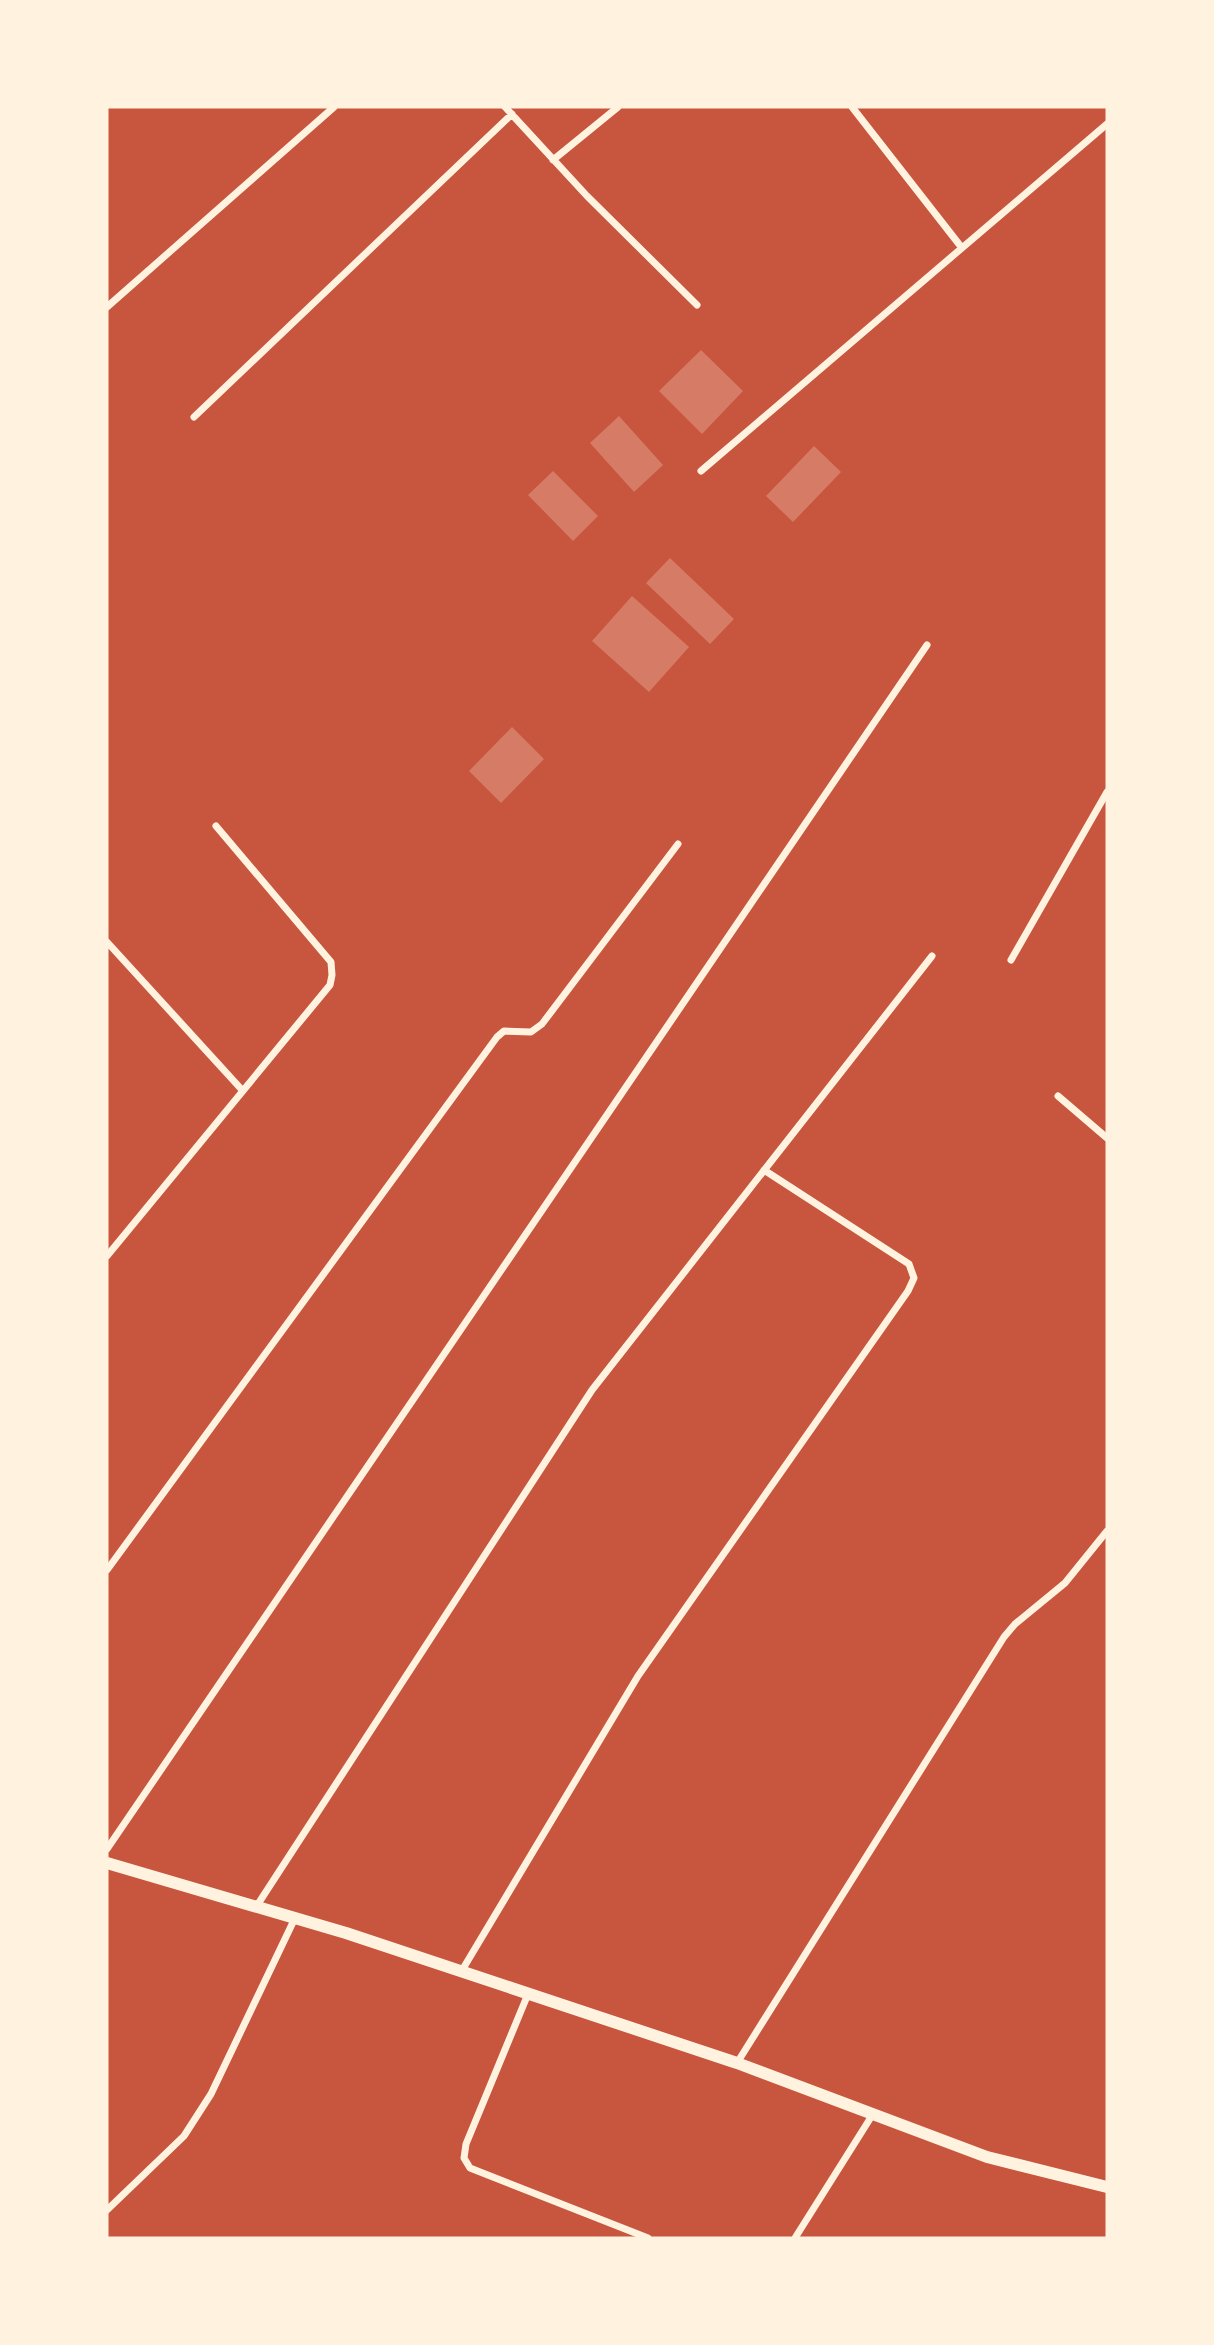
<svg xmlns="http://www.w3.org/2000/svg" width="1214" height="2345" font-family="Merriweather,serif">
  <rect width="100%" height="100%" fill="#c8553d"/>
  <path fill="#d67c66" d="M701,350L743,391L702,434L659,391Z
    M619,416L663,465L634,492L590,443Z
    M814,446L841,472L793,522L766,496Z
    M553,471L598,516L573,541L528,495Z
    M670,558L734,619L710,644L646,583Z
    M632,596L689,647L649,692L592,641Z
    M512,727L544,759L501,803L469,771Z"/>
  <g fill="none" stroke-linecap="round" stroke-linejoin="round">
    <path stroke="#fff3e0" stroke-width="7" d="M505,107L587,196L697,305
      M852,107L962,248
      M553,160L618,107
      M107,307L334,107
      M194,417L512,114
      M701,471L1107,124
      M107,942L243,1091
      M1011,960L1107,792
      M1058,1096L1107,1138
      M107,1256L330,985L332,975L331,962L216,826
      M107,1570L497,1037L504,1031L531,1032L542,1024L678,844
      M107,1849L927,645
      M256,1907L592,1390L932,956
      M461,1972L638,1676L908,1291L914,1278L909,1264L764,1170
      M528,1994L466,2144L464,2158L470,2168L648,2238
      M737,2063L1004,1637L1015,1624L1065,1583L1107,1531
      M107,2210L184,2136L211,2094L295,1918
      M795,2238L873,2114"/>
    <path stroke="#fff3e0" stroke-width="12" d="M107,1863L346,1933L737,2063L987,2157L1107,2187"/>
  </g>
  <rect width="1214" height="2345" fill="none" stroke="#fff3e0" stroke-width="217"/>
</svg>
